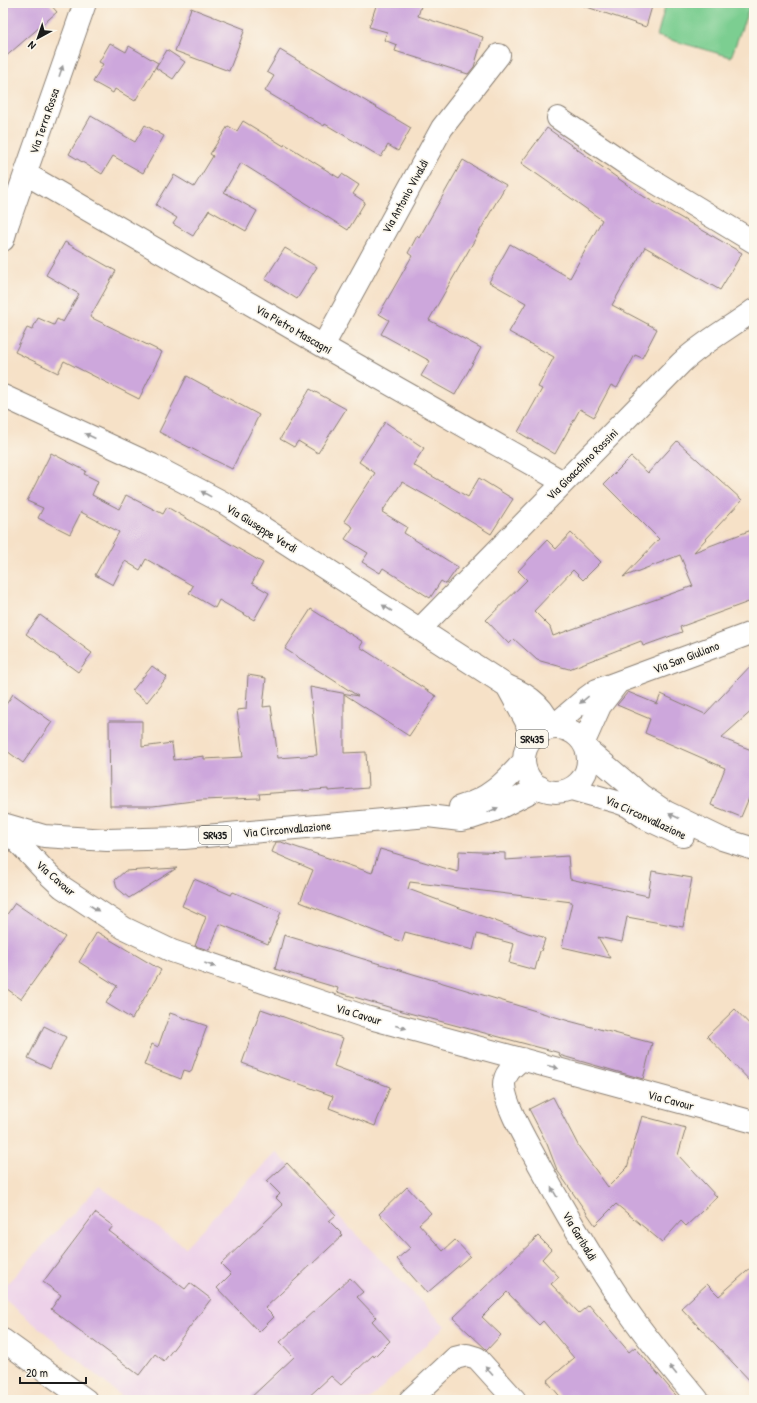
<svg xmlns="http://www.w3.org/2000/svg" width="757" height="1403" font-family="'Patrick Hand',sans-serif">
  <rect width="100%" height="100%" fill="#fbf7ec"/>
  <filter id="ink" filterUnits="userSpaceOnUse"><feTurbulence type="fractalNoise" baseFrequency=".025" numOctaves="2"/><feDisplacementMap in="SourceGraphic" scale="8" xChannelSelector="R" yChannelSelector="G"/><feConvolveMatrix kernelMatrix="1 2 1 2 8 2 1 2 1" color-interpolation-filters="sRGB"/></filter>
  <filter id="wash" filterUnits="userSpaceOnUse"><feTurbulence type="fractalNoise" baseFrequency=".012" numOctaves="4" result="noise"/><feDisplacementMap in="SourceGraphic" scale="16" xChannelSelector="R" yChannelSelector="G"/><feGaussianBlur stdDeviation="0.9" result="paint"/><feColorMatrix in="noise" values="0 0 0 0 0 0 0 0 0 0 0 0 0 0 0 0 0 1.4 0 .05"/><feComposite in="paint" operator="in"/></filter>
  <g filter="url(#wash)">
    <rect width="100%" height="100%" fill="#f6e1c7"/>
    <path fill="#edd1e9" d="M276,1152L445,1326L369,1400H126L3,1298V1288L99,1186L185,1247Z"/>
    <path fill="#7bce91" stroke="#4c7556" d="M666,3H751L731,57L657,36Z"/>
    <g id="blocks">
      <path fill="#cda7dc" d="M3,3H49L57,12L3,59Z
        M377,3H422L418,16L483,37L474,67L468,74L395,51L397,45L384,40L387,32L369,27Z
        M584,3H653L646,27L584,6Z
        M191,8L245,29L229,71L175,51Z
        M110,43L126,52L129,46L158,63L135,101L115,89L113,93L93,82L103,64L99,62Z
        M167,50L185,62L173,79L156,68Z
        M280,50L411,128L398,151L388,145L381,157L325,124L324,126L265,91L274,76L267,72Z
        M91,116L135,142L145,125L164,136L143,173L113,156L102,174L69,154Z
        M243,121L284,146L285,144L339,178L342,174L359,185L353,194L365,202L348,230L241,163L224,192L257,211L246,231L209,210L193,236L173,224L177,218L156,205L174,175L194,187L213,156L210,154L228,126L237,131Z
        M547,128L643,196L742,253L720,290L645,247L612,305L657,329L642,358L635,355L617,388L611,385L594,417L580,409L555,454L518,432L542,389L538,387L554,357L509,332L526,303L489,282L510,244L570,278L602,220L521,163Z
        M463,160L506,185L429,320L481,348L455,395L421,376L430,361L381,334L389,320L379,314L412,256L408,253L417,236L419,238Z
        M65,242L116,271L90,317L162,352L139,399L64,361L58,373L15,352L27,328L32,330L38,318L54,325L57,319L63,322L79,294L46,275Z
        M285,248L317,267L297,299L265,279Z
        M187,376L259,415L232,469L159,432Z
        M310,389L346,409L318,453L298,441L294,447L280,439Z
        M385,422L424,448L413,465L468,497L479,478L513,499L491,534L434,499V500L402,482L382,512L407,527L404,533L458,567L446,584L441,581L430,598L383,568L380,573L362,562L368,553L345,539L353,527L344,521L375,473L359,462Z
        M677,441L742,500L694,552L754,529V600L680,627L682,632L643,646L641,641L569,669L537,660L514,639L509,644L486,620L527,580L518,571L547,540L556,549L571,533L601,562L583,580L573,570L534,611L550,627L553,636L693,586L680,555L623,577L659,539L604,484L631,457L648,473Z
        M51,453L86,471L84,474L98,481L92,495L119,509L126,495L163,514L167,507L263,563L252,583L269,593L254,620L219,600L215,608L189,593L193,586L146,559L140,570L125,561L113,585L95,575L119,532L81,512L70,534L38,518L43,508L27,501Z
        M311,609L363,642L360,647L436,696L409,736L344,694V753L366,752L368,788L328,791V789L259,794L260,798L201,800L153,806H110L109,721H142V747L172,743L174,760L204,756V759L243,757L237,710L246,709L248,675L266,678L263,707L271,706L278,758L317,755L310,687L358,696L285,649Z
        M40,615L92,653L78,672L26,634Z
        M754,662V709L721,738L754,751V800L749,798L741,817L711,805L725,768L645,733L650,719L617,705L628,692L657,704L661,694L705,714Z
        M152,666L167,677L147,702L132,691Z
        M13,694L52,722L23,763L3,748V709Z
        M276,842H281L372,873L380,849L458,872L459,851L505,853V860L568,856L570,879L648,896L652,871L692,878L683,927L627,917L622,942L598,937L610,958L562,947L572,902L410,882L408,889L528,933L543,937V938L545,939L541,951H540L535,970L509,963L514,944L477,934L473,950L405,932L402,942L300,902L313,870L272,852Z
        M177,868L129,898L117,888L115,880L125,871Z
        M194,879L231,895L233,892L281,912L268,944L220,924L209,950L195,946L206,917L182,906Z
        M15,903L65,937L21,999L3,986V920Z
        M97,932L161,970L132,1019L106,1003L117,986L79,962Z
        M284,935L569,1021L652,1043L643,1079L559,1055L560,1053L409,1013L337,992L338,988L275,969Z
        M261,1009L343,1038L334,1066L390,1087L375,1126L329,1108L333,1096L242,1063Z
        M735,1009L754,1029V1085L707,1036Z
        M170,1013L207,1026L191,1072L184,1070L181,1079L144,1065L152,1044L158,1047Z
        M44,1026L66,1037L50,1069L28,1058Z
        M553,1097L579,1147L608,1187L627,1168L642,1116L686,1128L678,1155L717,1197L686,1226L681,1221L662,1242L616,1204L595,1225L557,1170L547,1144L529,1109Z
        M287,1163L336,1215L329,1221L343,1235L265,1308L274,1317L259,1332L217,1288L231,1274L221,1264L283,1205L276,1198L280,1194L267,1181Z
        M407,1187L431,1213L419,1224L443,1251L455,1240L470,1256L427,1293L397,1259L410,1248L379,1214Z
        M95,1213L113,1226L109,1231L185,1289L190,1283L211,1299L164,1361L155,1354L139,1375L51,1309L61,1295L43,1282Z
        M538,1236L551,1249L542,1259L559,1277L551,1284L579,1313L589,1305L629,1352L635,1347L680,1400H563L547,1381L574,1358L543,1321L539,1325L507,1292L482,1317L501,1335L487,1350L453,1318Z
        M754,1265V1385L681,1308L707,1284L719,1296Z
        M350,1278L363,1292L357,1297L376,1317L372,1321L390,1341L374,1357L373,1355L341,1385L331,1376L305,1400H248L294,1357L280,1342Z"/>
    </g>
  </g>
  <g filter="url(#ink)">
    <use href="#blocks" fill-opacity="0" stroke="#897e72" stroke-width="1"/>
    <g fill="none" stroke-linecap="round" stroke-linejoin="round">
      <g stroke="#897e72" stroke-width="24">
        <path id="street" d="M558,118L635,170L754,242
          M26,174L323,346L563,482
          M3,240L8,223L85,3
          M323,346L442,128L499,55
          M3,396L152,465L226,504L507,686C527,694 545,706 551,728
          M420,629L681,363C703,342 730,328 754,310
          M507,686L526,721L531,740
          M3,826L46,872L62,887L124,928L172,951L366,1017L754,1122
          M522,1059C514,1066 504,1073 504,1085C505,1106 527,1142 537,1161C565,1213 596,1265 630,1314C651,1344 675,1372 698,1400
          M3,1340L86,1400
          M410,1400L455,1358L467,1355L477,1358L515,1400"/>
      </g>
      <g stroke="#897e72" stroke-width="24">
        <path id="secondary" d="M551,728L586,698L597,690L754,632
          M584,742L600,706L617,684"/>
      </g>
      <g stroke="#897e72" stroke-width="24">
        <path id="primary" d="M524 760a32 32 0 1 1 64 0a32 32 0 1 1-64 0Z
          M587,749L642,796L666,812L722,839L754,849
          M571,789L617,802L628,806L647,819L683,836
          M460,807C489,799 504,783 524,761
          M3,824L44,836L107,840L144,839L184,838L428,816L461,820L471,818L495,810L540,787"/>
      </g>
      <use href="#street" stroke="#fff" stroke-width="22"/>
      <use href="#secondary" stroke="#fff" stroke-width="22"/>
      <use href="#primary" stroke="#fff" stroke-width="22"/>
    </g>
    <defs><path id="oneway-solid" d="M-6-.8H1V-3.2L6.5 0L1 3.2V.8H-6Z"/></defs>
    <g fill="#999">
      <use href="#oneway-solid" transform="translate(61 71) rotate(-71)"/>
      <use href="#oneway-solid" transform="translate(90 436) rotate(-155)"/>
      <use href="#oneway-solid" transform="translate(206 494) rotate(-151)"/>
      <use href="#oneway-solid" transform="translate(387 608) rotate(-147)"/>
      <use href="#oneway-solid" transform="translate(584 700) rotate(141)"/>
      <use href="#oneway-solid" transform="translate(493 810) rotate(-24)"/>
      <use href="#oneway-solid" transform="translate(674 816) rotate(-155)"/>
      <use href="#oneway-solid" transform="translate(94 908) rotate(33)"/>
      <use href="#oneway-solid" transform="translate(210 965) rotate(19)"/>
      <use href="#oneway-solid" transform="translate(401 1027) rotate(15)"/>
      <use href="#oneway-solid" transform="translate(553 1067) rotate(15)"/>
      <use href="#oneway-solid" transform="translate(554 1192) rotate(-120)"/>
      <use href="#oneway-solid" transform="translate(673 1370) rotate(-129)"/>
      <use href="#oneway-solid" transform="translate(489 1371) rotate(-132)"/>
    </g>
  </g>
  <g text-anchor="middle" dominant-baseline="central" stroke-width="3.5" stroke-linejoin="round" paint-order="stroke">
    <g fill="#fbf7ec" stroke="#5f5e5a" stroke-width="1">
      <rect x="516" y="730" width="32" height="18" rx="3"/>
      <rect x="199" y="826" width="32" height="18" rx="3"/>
    </g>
    <g font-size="11" font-weight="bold" fill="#1c1c1c">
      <text x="532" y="739">SR435</text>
      <text x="215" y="835">SR435</text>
    </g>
    <g font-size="12" fill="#1c1c1c" stroke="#fbf7ec">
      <text transform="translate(44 121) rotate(-71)">Via Terra Rossa</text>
      <text transform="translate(405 196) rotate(-61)">Via Antonio Vivaldi</text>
      <text transform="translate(294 329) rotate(30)">Via Pietro Mascagni</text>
      <text transform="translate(582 464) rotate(-45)">Via Gioacchino Rossini</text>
      <text transform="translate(262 528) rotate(32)">Via Giuseppe Verdi</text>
      <text transform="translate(686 657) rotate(-21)">Via San Giuliano</text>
      <text transform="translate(646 817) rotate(25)">Via Circonvallazione</text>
      <text transform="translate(287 829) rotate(-5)">Via Circonvallazione</text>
      <text transform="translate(56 878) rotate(41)">Via Cavour</text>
      <text transform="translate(359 1014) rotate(17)">Via Cavour</text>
      <text transform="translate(671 1100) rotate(15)">Via Cavour</text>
      <text transform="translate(580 1236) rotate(59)">Via Garibaldi</text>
    </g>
  </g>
  <rect width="757" height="1403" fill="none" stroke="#fbf7ec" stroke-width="16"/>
  <g transform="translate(38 38) rotate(220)" stroke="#fbf7ec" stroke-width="3" paint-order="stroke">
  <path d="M0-3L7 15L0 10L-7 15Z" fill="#1c1c1c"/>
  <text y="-6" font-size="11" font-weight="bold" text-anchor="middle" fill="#1c1c1c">N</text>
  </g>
  <path d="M20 1377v6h66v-6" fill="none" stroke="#1c1c1c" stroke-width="2"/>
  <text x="26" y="1377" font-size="12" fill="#1c1c1c" stroke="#fbf7ec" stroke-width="3" paint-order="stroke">20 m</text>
</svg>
